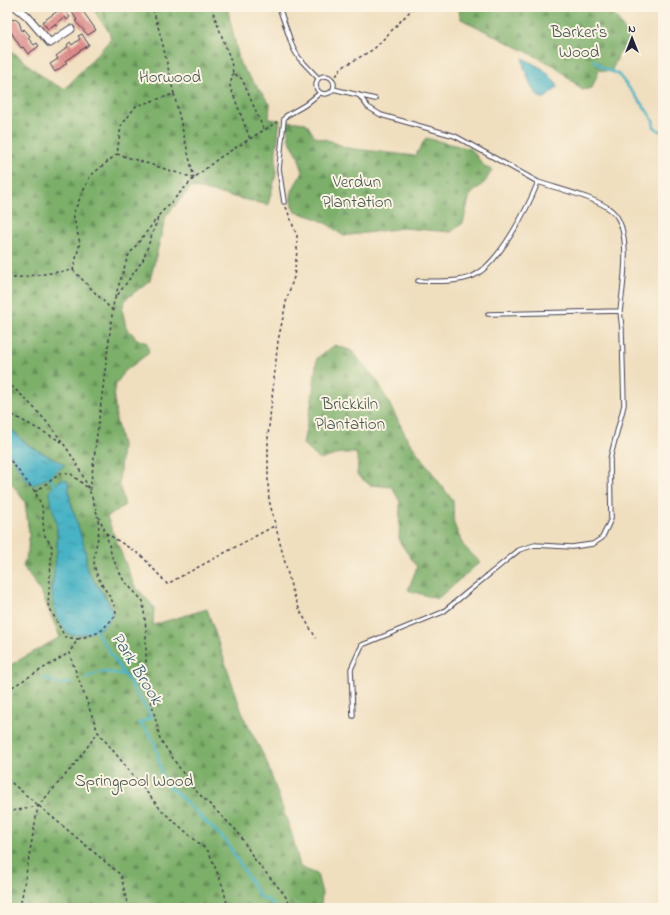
<svg xmlns="http://www.w3.org/2000/svg" width="670" height="915" font-family="'Indie Flower',sans-serif">
  <defs>
    <pattern id="grass-dots" width="8" height="8" patternUnits="userSpaceOnUse"><rect width="8" height="8" fill="#9bcb79"/><path d="M2 2h.1M6 6h.1" fill="none" stroke="#85ae6a" stroke-width="1.8" stroke-linecap="round"/></pattern>
    <pattern id="forest-firs" width="22" height="20" patternUnits="userSpaceOnUse"><rect width="22" height="20" fill="#7caf69"/><path d="M5 1l3.5 6h-7zM16 11l3.5 6h-7z" fill="#658e58"/></pattern>
    <pattern id="water-ripples" width="26" height="14" patternUnits="userSpaceOnUse"><rect width="26" height="14" fill="#47b3c5"/><path d="M2 4q2-2 4 0t4 0M15 11q2-2 4 0t4 0" fill="none" stroke="#3b91a1"/></pattern>
    <pattern id="building-back-hatch" width="6" height="6" patternUnits="userSpaceOnUse"><rect width="6" height="6" fill="#e08a89"/><path d="M-1 5l2 2M0 0l6 6M5-1l2 2" fill="none" stroke="#b57071"/></pattern>
  </defs>
  <rect width="100%" height="100%" fill="#fcf5e5"/>
  <filter id="ink" filterUnits="userSpaceOnUse"><feTurbulence type="fractalNoise" baseFrequency=".025" numOctaves="2"/><feDisplacementMap in="SourceGraphic" scale="8" xChannelSelector="R" yChannelSelector="G"/><feConvolveMatrix kernelMatrix="1 2 1 2 8 2 1 2 1" color-interpolation-filters="sRGB"/></filter>
  <filter id="wash" filterUnits="userSpaceOnUse"><feTurbulence type="fractalNoise" baseFrequency=".012" numOctaves="4" result="noise"/><feDisplacementMap in="SourceGraphic" scale="16" xChannelSelector="R" yChannelSelector="G"/><feGaussianBlur stdDeviation="0.9" result="paint"/><feColorMatrix in="noise" values="0 0 0 0 0 0 0 0 0 0 0 0 0 0 0 0 0 1.4 0 .05"/><feComposite in="paint" operator="in"/></filter>
  <g filter="url(#wash)">
    <rect width="100%" height="100%" fill="#f0dfbf"/>
    <path fill="url(#grass-dots)" stroke="#5e765a" d="M92,7H102L109,32Z"/>
    <path fill="url(#forest-firs)" stroke="#4f6852" fill-rule="evenodd" d="M102,7H227L240,64L270,104L269,119L280,120L276,152V174L268,205L191,187L166,216L150,280L126,299L122,309L126,327L137,339L147,343L149,353L125,371L116,384L114,394L116,419L122,445L119,484L125,505L107,517L134,585L154,607L153,625L207,609L244,718L266,760L293,838L300,867L317,874L322,893L321,908H7V667L60,637L43,596L23,566L28,551L29,533L25,502L7,477V450L65,465L28,445L7,426V48C27,61 41,80 65,89L111,39ZM68,481L70,500L85,549L87,570L109,603L51,590C55,570 58,550 57,530C57,517 50,504 50,490L56,485Z
      M458,7H609L628,35L632,46L620,52L611,72L599,70L592,88L582,90L555,66L461,19Z
      M287,121L306,123L315,137L331,141L347,148L415,156L426,138L471,149L485,167L492,170L485,182L470,195L463,223L451,232L403,228L343,236C325,221 318,218 295,212C285,197 295,185 303,172L297,153L289,140Z
      M335,345L352,351L378,382L408,440L453,501L454,524L463,545L480,562L437,599L408,590L417,567L399,541L400,502L392,487L370,485L357,475L358,462L356,453H341L320,460L303,444L312,399L317,358Z"/>
    <path fill="url(#water-ripples)" stroke="#346a80" d="M523,58L543,69L557,83V88L545,98C543,98 541,98 539,97C533,93 521,64 523,58Z
      M7,426L28,445L65,465L49,477L34,485L26,480L7,450Z
      M61,479L68,481L70,500L85,549L87,570L109,603L113,614C102,633 91,634 70,635C37,603 61,568 57,529C56,516 50,504 50,490Z"/>
    <g fill="none" stroke-linecap="round" stroke-linejoin="round">
      <path stroke="#47b3c5" stroke-width="2.5" d="M594,60L603,68L618,74L645,108L653,120L654,127L663,133
        M47,475L57,488
        M94,628L152,717L139,723L148,732L155,744L162,775L170,787L226,841L260,897L268,900L277,908
        M44,678L58,684L71,683
        M84,679C101,670 106,671 125,675"/>
    </g>
    <g id="blocks">
      <path fill="url(#building-back-hatch)" d="M80,7L96,30L88,35L75,21L77,20L72,12Z
        M62,8L70,17L67,20L65,17L57,23L58,25L56,26L55,24L48,29L42,22Z
        M10,17L13,20L15,19L19,22L22,31L24,29L30,36L28,38L34,45L37,43L39,46L28,54L23,47L21,48L11,32L7,30V19Z
        M82,34L89,45L65,61L67,63L55,72L50,64L58,59L56,56L68,47L67,45L70,42L72,45L80,39L78,36Z"/>
    </g>
  </g>
  <g filter="url(#ink)">
    <use href="#blocks" fill-opacity="0" stroke="#413e4f" stroke-width="1"/>
    <g fill="none" stroke-linecap="round" stroke-linejoin="round">
      <g stroke="#413e4f" stroke-width="5.5">
        <path id="service" d="M279,7L293,48L299,58L318,78
          M316 85a9 9 0 1 1 18 0a9 9 0 1 1-18 0Z
          M333,89L375,99
          M359,95L368,107L381,115L455,136L538,182C528,208 498,265 473,276C457,283 436,281 418,281
          M284,202L279,169L284,119L286,116L305,105L320,93
          M488,314L620,311C623,286 633,229 612,211C598,198 558,189 538,182
          M353,716L351,669L362,645L443,612L519,550L535,545L572,547L593,544L602,538L611,519L610,459L624,405L622,329L620,311"/>
      </g>
      <g stroke="#413e4f" stroke-width="9">
        <path id="minor" d="M16,7L27,16L50,43L71,29"/>
      </g>
      <path stroke="#413e4f" stroke-width="1.5" stroke-dasharray="3 3" stroke-linecap="butt" d="M211,7L231,61L233,73L242,79L264,130
        M233,73L230,86L250,139
        M333,81L341,68L374,49L414,7
        M174,94L194,178
        M117,154L194,178
        M286,207L297,236V251L294,277L287,298L278,341L268,436V483L269,500L292,590L300,611L316,638
        M73,270L113,311
        M7,279L73,270L80,243L73,214L90,176L117,154L121,126L136,106L174,94C167,65 162,36 152,7
        M115,297L128,256L158,217
        M7,382C46,416 82,460 96,510
        M7,412L62,442
        M7,456L35,492L42,506L44,534L52,547L48,605L65,637L78,639L69,653L98,732L162,811L209,852L223,887L228,908
        M90,490L114,300L143,260L159,215L194,178L219,158L277,122
        M35,492L61,473L71,474L89,489
        M96,511L106,533L112,557L124,581L143,601L146,630V678L160,739L193,788L238,832L255,860L284,894L292,908
        M106,533L142,556L167,584L276,525
        M78,639L100,632L116,615C116,599 98,585 95,568C91,552 103,536 97,516
        M7,690L69,653
        M7,779L121,875L127,903L125,908
        M7,812L38,806L75,764L98,732
        M20,908L38,806"/>
      <use href="#service" stroke="#fff" stroke-width="3.5"/>
      <use href="#minor" stroke="#fff" stroke-width="7"/>
    </g>
  </g>
  <g text-anchor="middle" dominant-baseline="central" stroke-width="4" stroke-linejoin="round" paint-order="stroke">
    <g font-size="17" fill="#46554e" stroke="#fcf5e5">
      <text x="579" y="32">Barker's<tspan x="579" dy="20">Wood</tspan></text>
      <text x="170" y="77">Horwood</text>
      <text x="357" y="182">Verdun<tspan x="357" dy="20">Plantation</tspan></text>
      <text x="350" y="404">Brickkiln<tspan x="350" dy="20">Plantation</tspan></text>
      <text x="134" y="781">Springpool Wood</text>
    </g>
    <g font-size="18" font-style="italic" fill="#315c72" stroke="#fcf5e5">
      <text transform="translate(136 669) rotate(58)">Park Brook</text>
    </g>
  </g>
  <rect width="670" height="915" fill="none" stroke="#fcf5e5" stroke-width="24"/>
  <g transform="translate(632 38)" stroke="#fcf5e5" stroke-width="3" paint-order="stroke">
  <path d="M0-3L7 15L0 10L-7 15Z" fill="#22223b"/>
  <text y="-6" font-size="11" font-weight="bold" text-anchor="middle" fill="#22223b">N</text>
  </g>
</svg>
